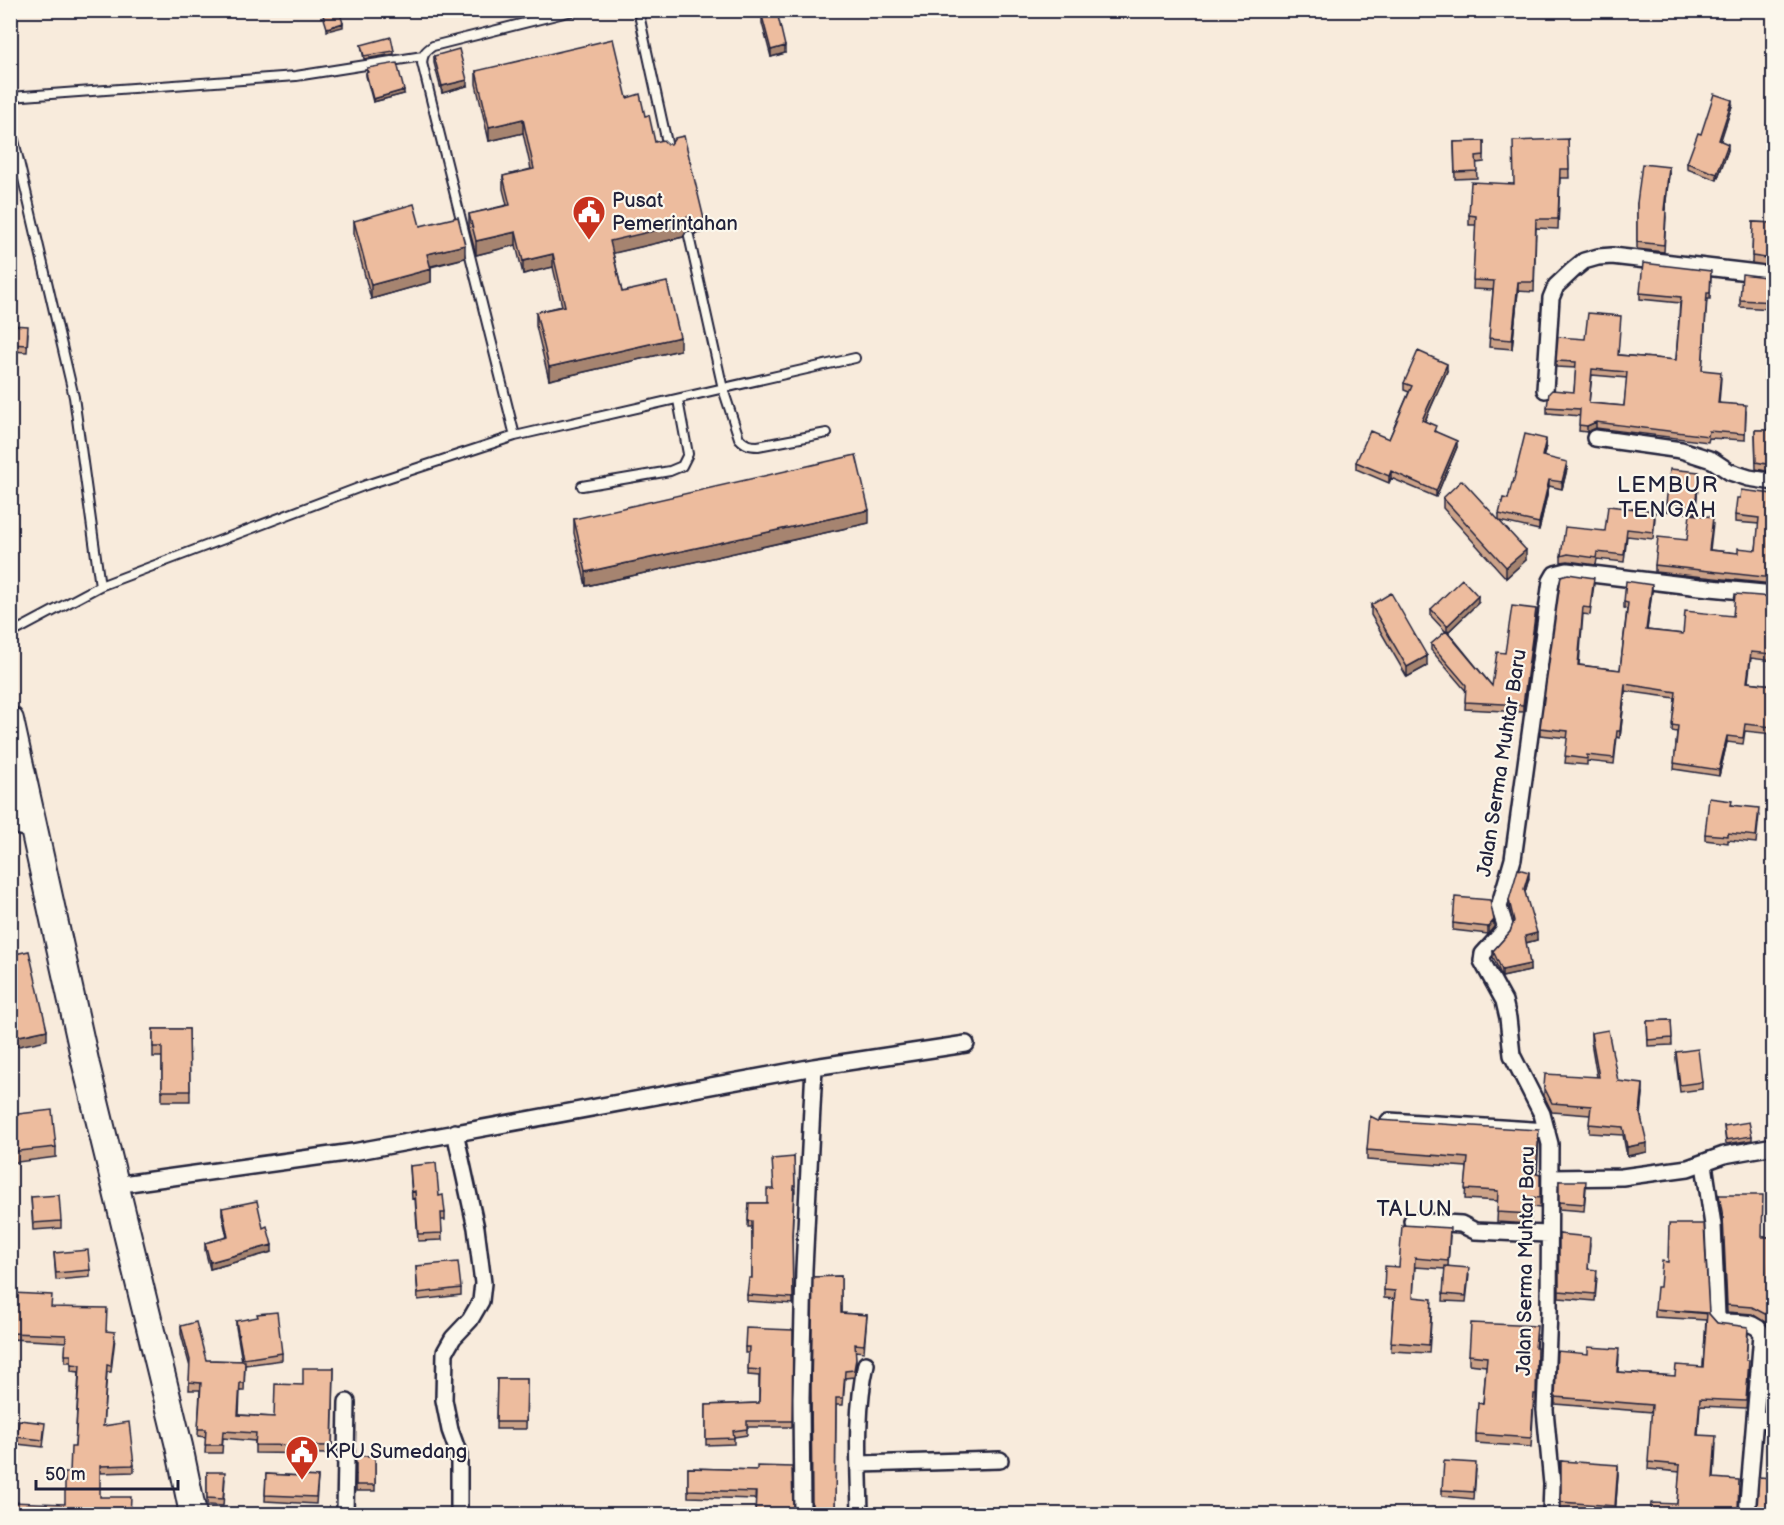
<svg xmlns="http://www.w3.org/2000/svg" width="1784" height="1525" font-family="'Balsamiq Sans',sans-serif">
  <rect width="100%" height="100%" fill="#f8ebdc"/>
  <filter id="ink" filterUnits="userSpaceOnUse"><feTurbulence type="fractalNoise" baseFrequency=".0167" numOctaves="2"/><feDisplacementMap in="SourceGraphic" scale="12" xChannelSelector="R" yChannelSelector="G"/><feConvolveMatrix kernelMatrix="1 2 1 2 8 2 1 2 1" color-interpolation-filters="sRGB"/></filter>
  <g filter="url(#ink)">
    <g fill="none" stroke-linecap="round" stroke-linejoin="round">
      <g stroke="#22223b" stroke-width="12">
        <path id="service" d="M638,10L669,152
          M10,97L296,76L423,56
          M10,123L74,397L100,586
          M689,236L723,389L739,438C745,445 750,446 758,446L827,433
          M515,436L422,63C423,54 425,51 433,46L576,10
          M582,486L670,471L682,466L688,454L678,400
          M10,634L100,586L366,485L515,436L855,358"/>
      </g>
      <g stroke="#22223b" stroke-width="20">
        <path id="minor" d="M1545,390L1551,298L1556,286L1573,270L1584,261L1598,257L1612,256L1774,275
          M1595,438L1681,450L1712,460L1730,472L1749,478L1774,482
          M10,825L35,830
          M1389,1121L1547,1131
          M455,1132L476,1228L483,1283L481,1301L470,1320L453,1338L445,1352L444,1400L450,1430L459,1455V1514
          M1704,1164L1713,1225L1717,1316L1721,1322C1734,1323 1756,1319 1762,1334L1747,1514
          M1550,1178L1622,1177L1688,1168L1724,1155L1774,1146
          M115,1185L353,1152L814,1067L966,1044
          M1412,1221L1461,1224L1475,1231L1548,1234
          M1756,1419L1774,1420
          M859,1464L1000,1460
          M345,1514L347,1402
          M802,1514L801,1397L804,1269L814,1067
          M860,1514C859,1465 855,1413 866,1364
          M1551,1514L1552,1484L1545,1410L1549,1312L1550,1144L1542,1114L1512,1055L1508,1018L1504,1001L1482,961L1483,954L1503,932L1505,925L1499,907L1513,859L1551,581L1555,574L1567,571L1700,587L1774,594"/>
      </g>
      <g stroke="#22223b" stroke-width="30">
        <path id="trunk" d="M10,720L86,1065L179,1446L193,1514"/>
      </g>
      <use href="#service" stroke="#fbf7ec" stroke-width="8"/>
      <use href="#minor" stroke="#fbf7ec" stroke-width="15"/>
      <use href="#trunk" stroke="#fbf7ec" stroke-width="26"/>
    </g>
    <path fill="#cca288" stroke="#22223b" stroke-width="1.5" fill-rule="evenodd" d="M762,16L785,53L771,57L762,23Z
      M361,45L394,51V54L364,59Z
      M434,56L467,86L442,93L434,63Z
      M367,68L404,94L373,102L366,76V73L367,72Z
      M476,71L627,98L645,116L655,142L704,232L695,234L691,231L687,230L683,237L613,253L622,292L680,350L549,380L536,326V312L562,306L553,267L523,274L516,245L476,255L469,228V214L507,205L503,189V176L531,169L523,133L489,141L476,84Z
      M1732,106L1720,141L1728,150L1717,180L1687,169V163L1701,134Z
      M1568,139L1569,178H1560L1558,229L1536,228L1534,292L1518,291L1512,349L1489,347L1493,290L1473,289L1476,225H1469V215L1514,184Z
      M1484,141V162L1476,163L1477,178L1455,179L1454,142Z
      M1669,174L1665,210L1666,217L1664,252L1637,249V203Z
      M354,221L420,226L465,258L431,267V282L371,299L354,234Z
      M1753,222L1773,223V266L1752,263Z
      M1711,277L1710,299H1707L1702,370L1721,378L1719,403L1746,411L1745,440L1709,438L1708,442L1596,428L1587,432L1579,431L1580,416L1547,413V407L1574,392L1576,368L1556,367V361L1619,355L1676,360L1680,303L1640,299V293ZM1592,375L1627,378L1624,406L1589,403Z
      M1773,278V309L1740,307V300Z
      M10,325L28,333L27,352L10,351Z
      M1773,349V380H1765V373Z
      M1447,371L1425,421L1436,432L1457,447L1436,497L1391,478L1389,483L1356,469V462L1389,439L1409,392L1404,390V383Z
      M1755,430H1773V463L1772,472L1756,469Z
      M1546,446L1543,457L1567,469L1562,489L1549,486L1539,530L1499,521V514L1508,499L1513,483Z
      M1699,479L1695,514L1666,511V504Z
      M1773,494V584L1655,572V565L1687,540L1713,523L1710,550L1738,553L1756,550L1759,524L1735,522V515Z
      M1443,498L1526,560L1506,578L1443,508Z
      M1655,518L1653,539L1627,536L1624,562L1597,559L1596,565L1568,561L1561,562V556L1605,531Z
      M574,519L869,523L586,586L574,533Z
      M1561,576L1594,584L1590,615L1583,614L1579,665L1620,670L1627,609L1624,608V602L1652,591L1647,630L1683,634L1733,616L1773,597V661L1751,658L1748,682L1773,685V734L1745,731L1743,744L1727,742L1719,776L1674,769L1677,732L1672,731L1675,698L1625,691L1620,738L1617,737L1614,764L1587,761V765L1565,763L1568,738L1540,735V728Z
      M1478,603L1448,632L1492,686L1505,653L1536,616L1523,712L1465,709L1466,691L1431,650V644L1446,632L1431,616V609Z
      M1371,605L1427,666L1407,677L1371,615Z
      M1732,805L1759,815L1756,843L1728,840V843L1705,840V834Z
      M10,860L14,879V887H10Z
      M1529,878L1525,892L1537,940L1526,943L1530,971L1502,977L1493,957V951L1510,932L1513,924L1509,907V900Z
      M1453,923L1494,927L1488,934L1453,930Z
      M1671,1020L1672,1045L1648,1046L1647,1021Z
      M153,1029H189L190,1101H162V1057H153Z
      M1591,1033L1618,1081L1643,1093L1641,1116L1647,1152L1627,1156L1623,1135L1589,1133L1590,1115L1552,1112L1544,1096V1087L1597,1077L1591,1042Z
      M1676,1052L1702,1082V1089L1680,1092L1676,1059Z
      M10,1115L56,1147V1157L10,1163Z
      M1378,1120L1539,1140L1537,1174L1540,1175V1208L1532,1207L1530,1224L1497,1222L1498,1201L1465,1199L1467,1167L1367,1160V1150Z
      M1724,1126L1752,1136V1140L1726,1144Z
      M794,1157L795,1192H794L792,1239L793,1304L747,1301V1295L752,1278V1227H748L749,1203H767L774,1189Z
      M410,1166L439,1196L445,1213V1220H441L442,1240L418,1241L415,1198L412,1199Z
      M1559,1181L1586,1188L1584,1211L1559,1209Z
      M1719,1195L1763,1237H1773V1263H1770L1768,1298H1773V1322H1765L1752,1314L1727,1312L1723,1224L1719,1202Z
      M31,1197L61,1221V1228L33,1230Z
      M222,1208L272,1252L210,1269L205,1250V1243L227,1237L222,1215Z
      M1559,1234L1590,1244L1588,1269L1597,1277L1595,1301L1559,1298Z
      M1450,1236L1448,1266L1469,1275L1466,1302L1443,1301L1445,1269L1415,1267L1413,1297L1432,1307L1429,1353L1391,1351L1394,1299L1384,1298V1290L1399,1267Z
      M54,1253L90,1270V1277L56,1280Z
      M416,1266L461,1288V1295L418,1300Z
      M841,1276V1313L867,1315L864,1352L855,1351L856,1366L854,1377L845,1378L843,1405H836L835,1515H805L810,1512L812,1507L811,1390L813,1277Z
      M51,1307L106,1331L115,1338L111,1372H107L103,1426L134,1465V1472L100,1473L65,1504L75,1447L79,1372L71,1371V1362H65L66,1342L10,1339V1321Z
      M1655,1309L1709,1314L1717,1323L1748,1334L1746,1360L1749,1367L1746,1408L1700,1406L1698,1435L1716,1443L1714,1478L1677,1504L1680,1472L1648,1469L1652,1412L1555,1404V1397L1619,1356L1618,1372L1675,1376L1703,1367L1706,1320L1655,1317Z
      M236,1321L282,1353V1360L245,1365L244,1391H240L239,1415L274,1417L303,1385L334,1368L332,1454L255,1453V1441L223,1438L222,1453H205L206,1437L198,1436L200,1390H189L190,1367L181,1334V1326L206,1360L242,1361L236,1327Z
      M793,1330L792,1427H747V1435L734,1437V1444L706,1445V1405L759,1403V1376L748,1375L749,1353H745V1347Z
      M1537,1335L1536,1348V1403H1534L1531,1447L1476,1443V1434L1483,1404L1486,1366L1469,1364V1355Z
      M1773,1362V1410H1765V1402Z
      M497,1379H527L526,1429H496Z
      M10,1410L13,1431V1437H10Z
      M45,1430L43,1447L17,1444V1437Z
      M356,1456H375V1491H356Z
      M1561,1461L1618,1475L1615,1515H1590L1561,1513Z
      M688,1468L757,1470L755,1499L688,1497Z
      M1476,1470L1474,1499L1442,1496V1490Z
      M207,1472L225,1479L223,1506L207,1505Z
      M266,1474L318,1477L316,1504L265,1501Z"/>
    <path fill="#a6846f" stroke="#22223b" stroke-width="1.5" d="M430,10H448L430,14Z
      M343,23V27L327,31V28Z
      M785,46V53L771,57V50Z
      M467,80V86L442,93V86Z
      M404,90V94L373,102V99Z
      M1732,100V106L1719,146V140Z
      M523,119V133L489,141V127Z
      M1728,144V150L1717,180V174Z
      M1669,167V174L1664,217V210Z
      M687,217V230L683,237L610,254V241Z
      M704,219V232L695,234V221Z
      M516,232V245L476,255V241Z
      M465,245V258L427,267V254Z
      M553,254V267L523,274V261Z
      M431,269V282L371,299V285Z
      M1518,282V291L1512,349V340Z
      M680,337V350L549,380V367Z
      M1447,364V371L1422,427V420Z
      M1596,422V428L1587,432V426Z
      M1546,439V446L1542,463V456Z
      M1457,441V447L1436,497V491Z
      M1567,462V469L1562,489V482Z
      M1391,471V478L1389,483V476Z
      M1699,472V479L1695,514V507Z
      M1549,480V486L1539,530V523Z
      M869,510V523L586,586V572Z
      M1526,550V560L1506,578V567Z
      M1652,585V591L1646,636V630Z
      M1478,596V603L1447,633V626Z
      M1536,609V616L1523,712V705Z
      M1427,656V666L1407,677V667Z
      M1625,684V691L1620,738V731Z
      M1727,736V742L1719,776V770Z
      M1529,872V878L1524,896V889Z
      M1494,920V927L1488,934V927Z
      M1537,933V940L1525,943V936Z
      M1530,964V971L1502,977V970Z
      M47,1030V1040L10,1048V1038Z
      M1643,1084V1093L1640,1122V1113Z
      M1647,1143V1152L1627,1156V1147Z
      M272,1245V1252L210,1269V1262Z
      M1618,1465V1475L1615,1515V1506Z"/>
    <path fill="#edbc9e" stroke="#22223b" stroke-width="1.5" fill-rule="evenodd" d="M328,10H339L343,23L327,28L322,12Z
      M777,12L785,46L771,50L762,16Z
      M391,37L394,51L364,56L361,45Z
      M613,39L627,98L640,94L645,116L649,115L655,142L663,140L667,144H671L675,138L684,136L704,219L695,221L691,217H687L683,224L610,241L622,292L667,282L680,337L549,367L536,312L565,306L553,254L523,261L516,232L476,241L469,214L510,205L503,176L534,169L523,119L489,127L476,71Z
      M459,49L467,80L442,86L434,56Z
      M397,63L404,90L373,99L366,73L368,72L367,68Z
      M1714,94L1732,100L1719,140L1728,144L1717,174L1687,163L1698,133L1701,134Z
      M1568,139L1569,169H1560L1558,219H1536L1534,282H1518L1512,340L1489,338L1494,281L1473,280L1476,216L1469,215L1471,182L1514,184L1513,141Z
      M1484,141V155L1476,156L1477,171L1455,172L1454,142Z
      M1642,164L1669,167L1664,210H1666L1664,245L1637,242V203Z
      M414,204L420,226L458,217L465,245L427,254L431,269L371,285L354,221Z
      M1753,222L1773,223V259L1752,256Z
      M1643,263L1711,271L1710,293H1707L1702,370L1721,372L1718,403L1746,405L1745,434L1709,431L1708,436L1596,422L1587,426L1579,425L1580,409L1547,407L1549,393L1552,390L1574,392L1576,362L1556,361L1558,337L1585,339L1588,313L1621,316L1618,355L1676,360L1681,297L1640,293ZM1592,369L1627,372L1624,406L1589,403Z
      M1742,274L1773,278V302L1740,300Z
      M10,325L28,326L27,345L10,344Z
      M1768,348L1773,349V373H1765Z
      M1418,351L1447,364L1422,420L1436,426L1434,431L1457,441L1436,491L1391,471L1389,476L1356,462L1370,431L1389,439L1412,386L1404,383Z
      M1755,430H1773V456L1772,465L1756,462Z
      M1525,434L1546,439L1542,456L1567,462L1562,482L1549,480L1539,523L1499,514L1503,498L1508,499L1512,483H1513Z
      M856,455L869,510L586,572L574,519Z
      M1670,469L1699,472L1695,507L1666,504Z
      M1462,480L1526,550L1506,567L1443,498Z
      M1741,490L1773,494V578L1655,565L1658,537L1687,540L1690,514L1713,517L1709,550L1738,553V548L1756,550L1759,518L1735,515L1737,498H1740Z
      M1608,506L1655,511L1653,532L1627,529L1624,555L1597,552L1596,558L1568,554L1561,556L1565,527L1605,531Z
      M1568,574L1594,578L1590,608L1583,607L1578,665L1620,670L1628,603L1624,602L1626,581L1652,585L1646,630L1683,634L1685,611L1733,616L1735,594L1773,597V654L1751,652L1747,682L1773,685V727L1745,724L1743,738L1727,736L1719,770L1674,763L1678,726L1672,725L1676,692L1625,684L1620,731H1617L1614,758L1587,755V759L1565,756L1568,731L1540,728L1561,576Z
      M1462,579L1478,596L1447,626L1431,609Z
      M1391,593L1427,656L1407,667L1371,605Z
      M1512,606L1536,609L1523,705L1465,702L1466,685L1431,644L1446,631L1492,686L1497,652L1505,653Z
      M1709,798L1732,801L1731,805L1759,808L1756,836L1728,833V836L1705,834Z
      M10,860H12L14,879H10Z
      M1518,869L1529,872L1524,889L1537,933L1525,936L1530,964L1502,970L1493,951L1510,932L1514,921L1509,900Z
      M1455,897L1490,900L1494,920L1488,927L1453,923Z
      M29,951L47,1030L10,1038V955Z
      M1671,1020L1672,1038L1648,1040L1647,1021Z
      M153,1029H189L190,1091H162V1047H153Z
      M1608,1030L1618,1081L1643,1084L1640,1113L1647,1143L1627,1147L1623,1127L1589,1124L1591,1106L1552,1103L1544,1087L1545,1074L1599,1077L1591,1033Z
      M1698,1049L1702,1082L1680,1085L1676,1052Z
      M52,1110L56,1147L10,1152V1115Z
      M1370,1116L1378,1120L1539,1130L1536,1174L1540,1175V1198L1532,1197L1530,1214L1497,1212L1498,1191L1465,1189L1468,1158L1367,1150Z
      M1749,1122L1752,1136L1726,1140L1724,1126Z
      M1771,1156H1773V1169Z
      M794,1157L795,1186H794L792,1235L793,1298L747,1295L749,1278H752V1221H748L749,1203H767V1189H774L772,1159Z
      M436,1163L439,1196L443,1195L445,1213H441L442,1233L418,1234L415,1191L412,1192L410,1166Z
      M1559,1181H1586L1584,1204L1559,1202Z
      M59,1195L61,1221L33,1223L31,1197Z
      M1719,1195H1763L1762,1237H1773V1256H1770L1768,1298H1773V1315L1765,1314L1752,1307L1727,1305L1723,1217Z
      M257,1201L263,1228L267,1226L272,1245L210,1262L205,1243L228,1237L222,1208Z
      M1669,1224H1704L1709,1314L1717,1323L1748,1327L1746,1360H1749L1746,1401L1700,1399L1697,1435L1716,1436L1713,1478L1739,1480L1738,1510L1741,1515H1650L1651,1503L1677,1504L1680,1465L1648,1462L1652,1405L1555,1397L1557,1351L1588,1354V1347L1619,1349L1617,1372L1675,1376L1676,1365L1703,1367L1707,1313L1655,1309L1657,1287H1660L1662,1261L1668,1262Z
      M1402,1225L1450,1228L1448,1261L1415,1258L1413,1297L1432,1299L1429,1345L1391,1342L1395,1291L1384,1290L1385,1266L1399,1267Z
      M1559,1234L1590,1237L1588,1269L1597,1270L1595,1294L1559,1291Z
      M88,1250L90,1270L56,1273L54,1253Z
      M458,1262L461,1288L418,1293L416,1266Z
      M1445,1266L1469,1268L1466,1296L1443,1294Z
      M841,1276V1313L867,1315L864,1345L855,1344L856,1359L854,1370L845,1371L843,1398H836L835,1515H805L810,1512L812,1507L811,1390L813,1277Z
      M12,1293L52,1295L51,1307L107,1308L106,1331L115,1332L111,1366L107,1365L103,1426L129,1422L134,1465L100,1466V1497H131L130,1515H10V1502L65,1504V1473H70L71,1447H75L80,1365L71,1364V1355H65L66,1335L10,1333Z
      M277,1312L282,1353L243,1359L236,1321L258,1317L257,1314Z
      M196,1322L206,1360L245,1361L244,1383H240L238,1415L274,1417L275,1384L303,1385V1368H334L332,1446L255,1445L256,1433L223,1431L222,1445H205L206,1429H198L201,1383L189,1382L190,1360L181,1326Z
      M1471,1323L1537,1326L1535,1348H1537L1536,1394H1534L1531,1438L1476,1434L1478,1403L1483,1404L1487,1357L1469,1355Z
      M746,1328L793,1330L792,1421H747V1429L733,1431L734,1438L706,1439V1405L759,1403L760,1370L748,1369L749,1347H745Z
      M1769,1361L1773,1362V1403L1765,1402Z
      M497,1379H527L526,1422H496Z
      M10,1410L13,1431H10Z
      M19,1420L45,1423L43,1440L17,1437Z
      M356,1456H375V1485H356Z
      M1444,1461L1476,1463L1474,1492L1442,1490Z
      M1561,1461L1618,1465L1615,1506L1561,1502Z
      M757,1466L792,1467L793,1511L798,1515H755L756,1492L688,1490V1468L757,1470Z
      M207,1472H225L223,1499L207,1498Z
      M266,1474L318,1477L316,1497L265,1495Z
      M1759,1477L1773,1478V1515H1752L1757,1508Z"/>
  </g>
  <defs>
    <g id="civic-pin" transform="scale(1.725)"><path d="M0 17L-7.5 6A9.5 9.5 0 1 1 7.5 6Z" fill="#c8321e" stroke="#fbf7ec"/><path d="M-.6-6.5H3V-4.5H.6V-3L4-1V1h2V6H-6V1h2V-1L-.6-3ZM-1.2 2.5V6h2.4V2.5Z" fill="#fff"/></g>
  </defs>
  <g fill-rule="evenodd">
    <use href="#civic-pin" x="589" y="212"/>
    <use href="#civic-pin" x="302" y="1452"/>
  </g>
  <g text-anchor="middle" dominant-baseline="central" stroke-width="4.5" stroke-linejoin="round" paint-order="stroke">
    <g font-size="20" fill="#22223b" stroke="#fbf7ec" text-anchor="start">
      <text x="612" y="201">Pusat<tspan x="612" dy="23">Pemerintahan</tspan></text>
      <text x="325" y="1452">KPU Sumedang</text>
    </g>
    <g font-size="20" fill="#22223b" stroke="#fbf7ec">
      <text transform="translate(1502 763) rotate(-81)">Jalan Serma Muhtar Baru</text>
      <text transform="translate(1526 1261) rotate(-89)">Jalan Serma Muhtar Baru</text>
    </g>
    <g font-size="22" letter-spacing="1.5" fill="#22223b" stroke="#fbf7ec">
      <text x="1668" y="485">LEMBUR<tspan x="1668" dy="25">TENGAH</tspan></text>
      <text x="1415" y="1209">TALUN</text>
    </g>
  </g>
  <rect width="1784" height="1525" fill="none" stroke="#fbf7ec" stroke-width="36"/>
  <rect x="18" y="18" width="1748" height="1489" fill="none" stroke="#22223b" stroke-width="2" filter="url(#ink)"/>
  <path d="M36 1480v9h142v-9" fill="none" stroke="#22223b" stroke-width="3"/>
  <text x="45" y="1480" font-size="18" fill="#22223b" stroke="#fbf7ec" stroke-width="4.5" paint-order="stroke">50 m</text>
</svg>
